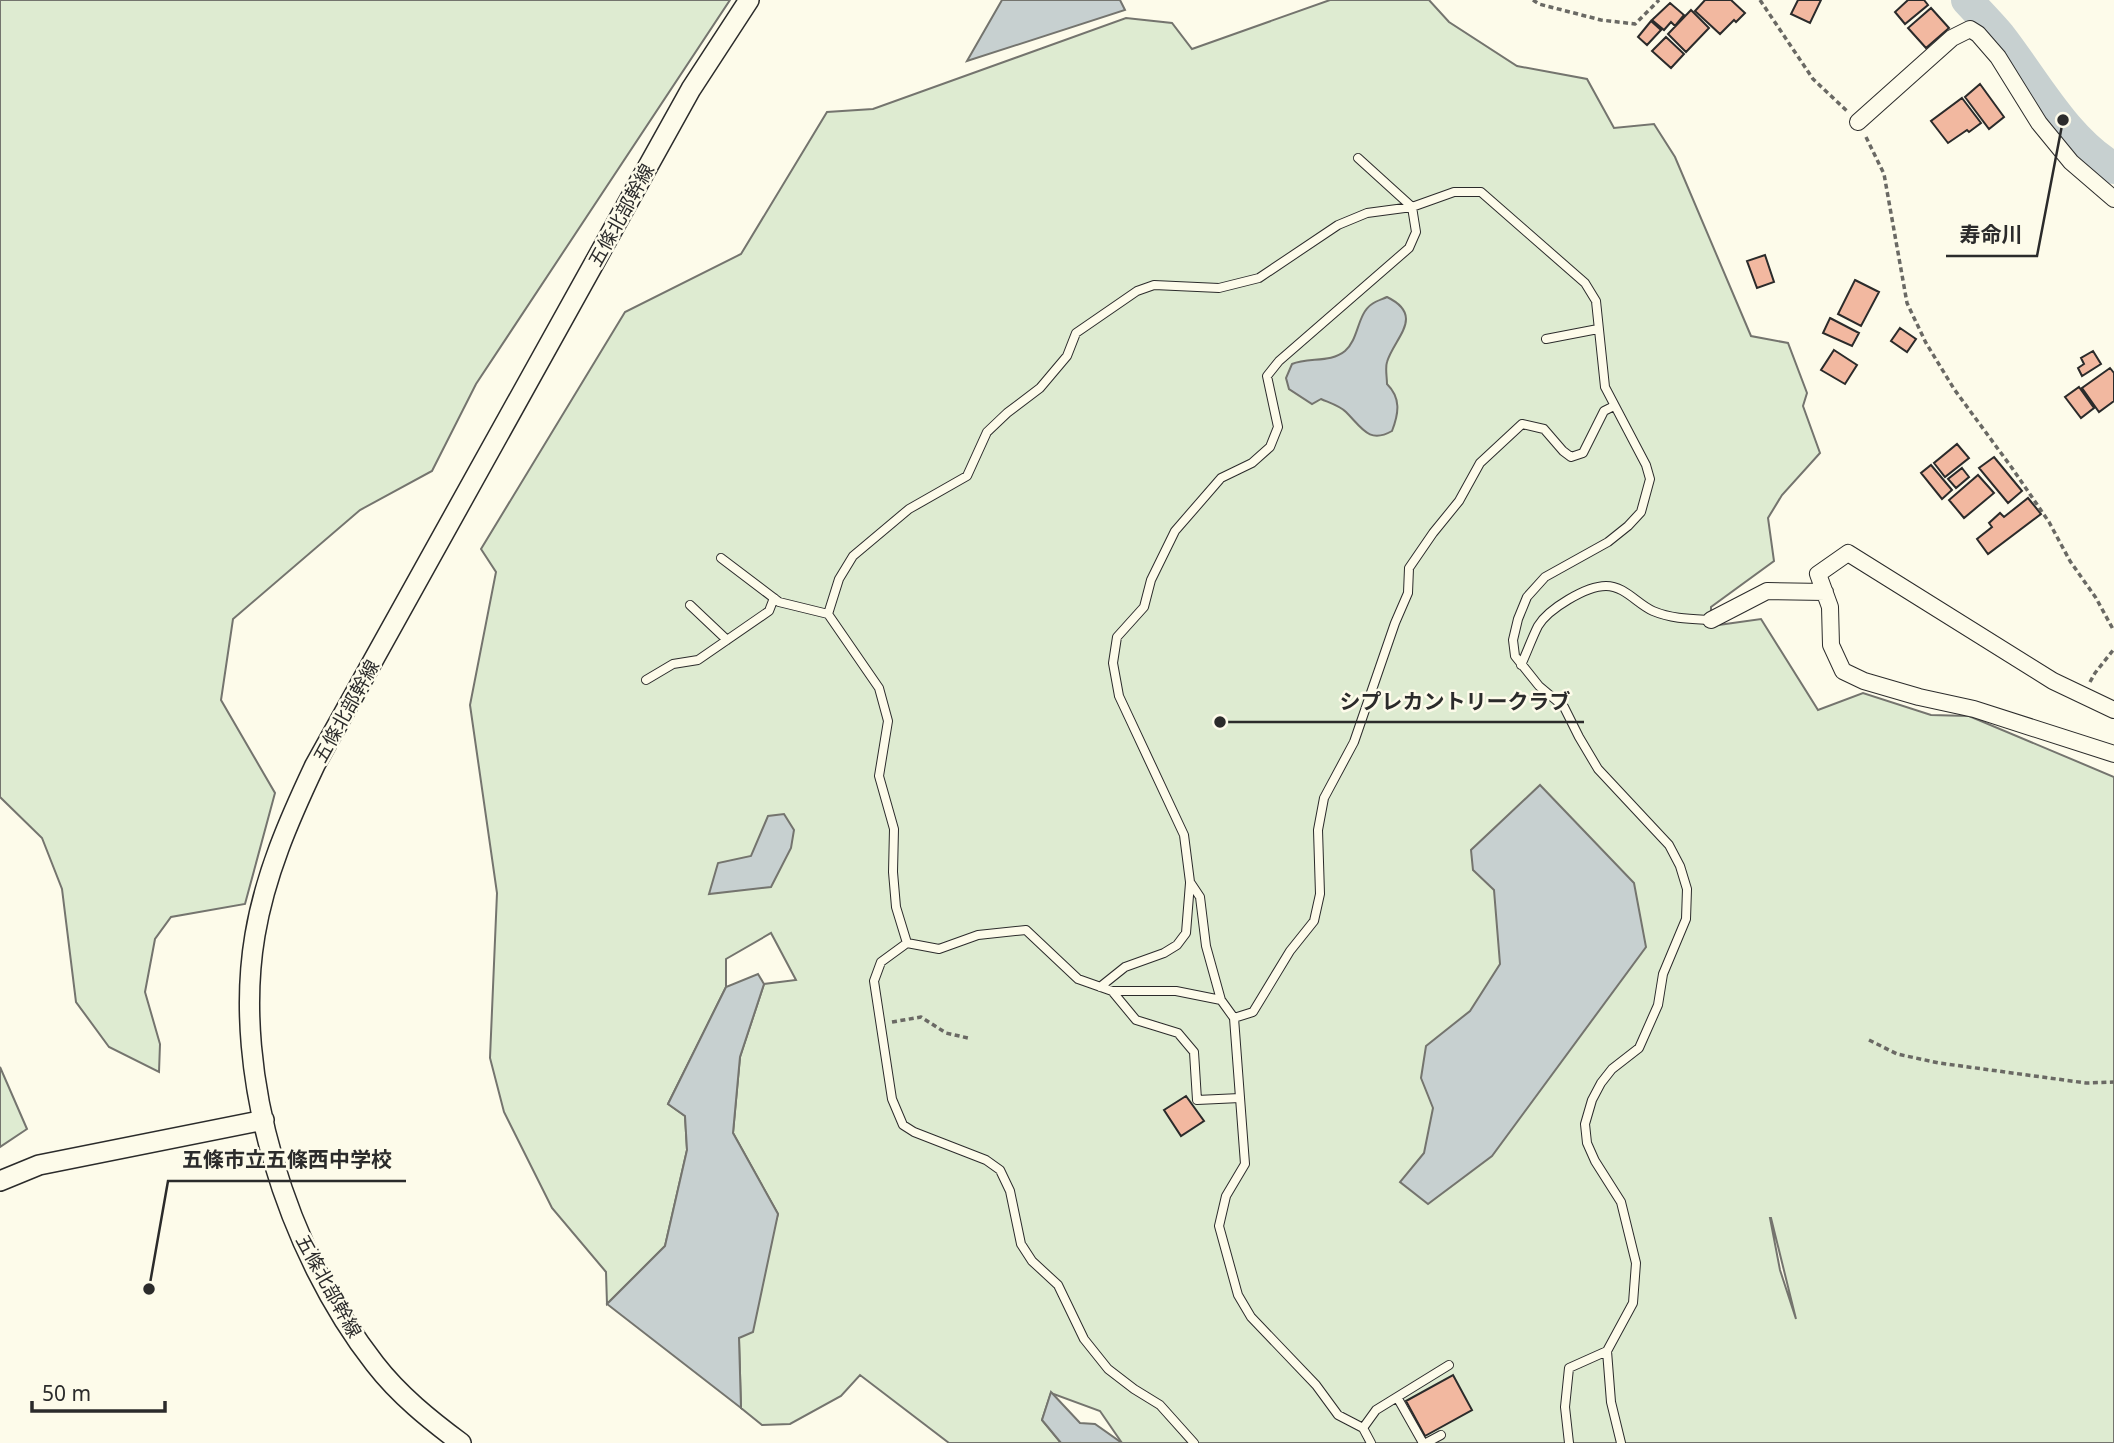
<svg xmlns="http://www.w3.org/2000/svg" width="2114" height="1443" font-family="'Noto Sans','Noto Sans JP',sans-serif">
  <rect width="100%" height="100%" fill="#fdfbea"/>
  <path fill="#deebd1" stroke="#74746e" stroke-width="2" fill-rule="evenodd" d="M0,0H730L476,384L432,471L360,510L233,619L221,700L275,793L245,904L171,917L155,939L145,992L160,1044L159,1072L109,1047L76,1002L62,889L42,838L0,797Z
    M1330,0H1429L1449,22L1517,66L1587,79L1614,128L1654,124L1675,157L1751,336L1788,343L1807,393L1803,406L1820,453L1782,495L1768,518L1774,561L1711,607V626L1761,619L1818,710L1863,693L1931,715L1969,716L2114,777V1443H1122L1100,1411L1051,1393L1042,1420L1061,1443H949L860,1375L841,1396L790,1424L762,1425L741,1408L739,1338L778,1214L733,1133L740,1057L764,984L796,980L771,933L726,959V987L668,1104L685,1116L687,1150L665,1246L607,1304L606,1272L552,1208L504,1112L490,1058L497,893L470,705L496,572L481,549L625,312L741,254L827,112L873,109L1126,18L1172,23L1192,49ZM1770,1218H1771L1796,1319L1780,1270Z
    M0,1067L27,1129L0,1147Z"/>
  <path fill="#c7d0d0" stroke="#74746e" stroke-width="2" d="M1002,0H1120L1125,10L967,61Z
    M1387,297C1426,316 1394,338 1387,362C1385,368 1387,377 1387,384C1401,398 1399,413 1392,431C1369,444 1362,428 1346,412C1340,406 1330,403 1321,399L1312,404L1289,389L1286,378L1292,364C1308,357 1331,363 1345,351C1359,339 1357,314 1372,304C1376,301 1383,299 1387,297Z
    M1540,785L1634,883L1646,947L1492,1156L1428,1204L1400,1182L1424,1153L1433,1108L1421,1078L1426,1046L1470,1011L1500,964L1494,890L1473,870L1471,850Z
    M784,814L794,830L791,848L771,887L709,894L718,863L751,856L768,816Z
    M758,974L764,984L740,1057L733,1133L778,1214L753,1332L739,1338L741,1408L607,1304L665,1246L687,1150L685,1116L668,1104L726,987Z
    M1051,1392L1080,1423L1095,1424L1122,1443H1061L1042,1420Z"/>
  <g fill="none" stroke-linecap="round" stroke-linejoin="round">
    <path stroke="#c7d0d0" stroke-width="32" d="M1967,0C1978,12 1990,24 2000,36C2035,81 2065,139 2114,168"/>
  </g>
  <path fill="#f2b8a0" stroke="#2b2b2b" stroke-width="2" d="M1705,0H1731L1745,13L1736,22L1734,20L1720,34L1695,11Z
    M1798,0H1821L1810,23L1791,14Z
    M1908,0H1924L1928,5L1905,24L1895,12Z
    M1670,3L1684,15L1675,26L1671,22L1664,30L1652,20Z
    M1931,8L1949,28L1926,48L1908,28Z
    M1691,10L1709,28L1686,52L1668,34Z
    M1651,21L1661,30L1647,45L1638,37Z
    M1666,37L1684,54L1671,68L1652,51Z
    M1980,84L2004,117L1989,129L1965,97Z
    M1962,98L1981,123L1969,132L1967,130L1948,143L1931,121Z
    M1765,255L1774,282L1757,288L1747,261Z
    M1855,280L1879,292L1861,326L1838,314Z
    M1830,318L1859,333L1852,346L1823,333Z
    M1900,328L1916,339L1907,352L1891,341Z
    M1834,350L1857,365L1845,384L1821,370Z
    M2093,351L2101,364L2082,376L2078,368L2084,364L2081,358Z
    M2110,368L2114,373V401L2099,412L2082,388Z
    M2079,387L2094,408L2081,418L2065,397Z
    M1957,444L1969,458L1945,477L1934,463Z
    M1994,457L2022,491L2008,503L1979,468Z
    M1931,465L1952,490L1942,499L1921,473Z
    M1962,468L1969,477L1956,488L1948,479Z
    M1978,475L1994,493L1964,518L1949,500Z
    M2028,498L2041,514L1988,554L1977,539L1992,527L1989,523L2000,513L2004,517Z
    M1186,1096L1204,1121L1181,1136L1164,1110Z
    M1453,1375L1472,1410L1425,1436L1406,1401Z"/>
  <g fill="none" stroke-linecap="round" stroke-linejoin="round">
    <g stroke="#2b2b2b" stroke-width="10">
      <path id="service" d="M1546,339L1598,329
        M721,558L779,602L828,614L879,688L888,721L879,776L894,829L893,872L896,907L907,943L939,949L978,935L1026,930L1078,979L1112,991H1176L1221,1000L1234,1018L1245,1164L1226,1196L1219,1226L1238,1295L1251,1317L1316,1385L1338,1415L1363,1428L1371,1443
        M690,605L727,640
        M828,614L839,579L853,556L909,509L967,476L987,432L1007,413L1040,388L1067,356L1076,333L1137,291L1154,285L1219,288L1259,278L1338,225L1367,213L1412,207L1454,192H1481L1585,283L1596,301L1605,387L1646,465L1650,479L1641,512L1628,526L1608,542L1545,577L1527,597L1518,619L1513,640L1515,656L1539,686L1564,707L1579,737L1598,769L1669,845L1680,866L1687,889L1686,919L1663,974L1658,1005L1639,1048L1612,1069L1601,1083L1592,1100L1585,1124L1587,1143L1595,1161L1621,1202L1636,1263L1633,1303L1607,1351L1569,1368L1565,1407L1569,1443
        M1521,665C1527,652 1532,638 1538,626C1548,609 1586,586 1606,586C1625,586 1637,604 1653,611C1672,619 1691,619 1711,620
        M646,680L673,664L698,660L769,611L774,598
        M907,943L881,962L874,981L892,1099L903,1125L914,1132L986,1160L1000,1170L1010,1191L1021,1244L1032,1261L1058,1285L1084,1339L1108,1369L1134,1389L1160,1405L1194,1443
        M1100,987L1125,967L1164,953L1177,945L1186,933L1190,883
        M1112,991L1136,1020L1178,1033L1194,1052L1197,1100L1240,1098
        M1221,1000L1206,946L1200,897L1190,882L1184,835L1119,696L1113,663L1117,637L1144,607L1151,580L1175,531L1221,478L1252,463L1270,447L1278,427L1267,376L1279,361L1409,248L1416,232L1412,207L1358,158
        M1234,1018L1253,1012L1290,951L1314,921L1320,894L1318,830L1324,798L1354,742L1395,623L1408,593L1409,568L1433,533L1459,501L1480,463L1522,424L1544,429L1563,451L1571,457L1583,453L1604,411L1614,406
        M1607,1351L1611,1402L1621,1443
        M1397,1397L1423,1443
        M1363,1428L1376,1410L1449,1365
        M1426,1443L1441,1435"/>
    </g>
    <g stroke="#2b2b2b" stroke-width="18">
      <path id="minor" d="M1858,122L1952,38L1970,29L1978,34L1998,57L2039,123L2071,162L2114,199
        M1711,620L1767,591L1825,592
        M2114,710L2053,681L1848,553L1818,574L1830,607L1831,645L1843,671L1864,681L1919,697L1974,709L2114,754"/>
    </g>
    <g stroke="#2b2b2b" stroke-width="22">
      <path id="tertiary" d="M0,1181L39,1165L264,1120
        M461,1443C430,1420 399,1395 375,1364C288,1253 231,1076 255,935C265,875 289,820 315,765L691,89L749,0"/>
    </g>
    <path stroke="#6a6964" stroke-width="3.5" stroke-dasharray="5 3.5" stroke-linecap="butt" d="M1533,0L1539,4L1601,20L1635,24L1659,0
      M1760,0L1813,79L1847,111
      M1866,137L1884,174L1907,303L1926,343L1954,389L2012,468L2049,522L2070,561L2096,598L2114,631
      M2090,682L2095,673L2114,649
      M892,1022L921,1017L946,1033L968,1038
      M1869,1040L1897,1054L1939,1063L2086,1083L2114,1082"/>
    <use href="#service" stroke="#fdfbea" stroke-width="8"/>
    <use href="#minor" stroke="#fdfbea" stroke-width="16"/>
    <use href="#tertiary" stroke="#fdfbea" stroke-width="19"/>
  </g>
  <g text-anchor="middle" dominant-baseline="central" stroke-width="5" stroke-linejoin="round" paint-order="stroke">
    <g font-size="19" fill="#2b2b2b" stroke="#fdfbea">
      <text transform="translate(621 215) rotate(-61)">五條北部幹線</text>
      <text transform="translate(346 711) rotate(-61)">五條北部幹線</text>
      <text transform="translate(329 1286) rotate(61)">五條北部幹線</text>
    </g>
  </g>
  <path fill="none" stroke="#2b2b2b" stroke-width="2.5" d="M2063 120L2037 256H1946M1220 722L1325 722H1584M149 1289L168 1181H406"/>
  <g fill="#2b2b2b" stroke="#fdfbea" stroke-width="2.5">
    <circle cx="2063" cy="120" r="7"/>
    <circle cx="1220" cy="722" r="7"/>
    <circle cx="149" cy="1289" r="7"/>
  </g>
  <g font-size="21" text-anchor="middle" font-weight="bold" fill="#2b2b2b" stroke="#fdfbea" stroke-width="5" stroke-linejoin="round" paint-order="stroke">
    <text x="1991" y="242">寿命川</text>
    <text x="1455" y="709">シプレカントリークラブ</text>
    <text x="287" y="1167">五條市立五條西中学校</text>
  </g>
  <path d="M32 1401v10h133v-10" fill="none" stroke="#2b2b2b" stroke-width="3.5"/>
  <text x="42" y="1401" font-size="21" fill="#2b2b2b" stroke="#fdfbea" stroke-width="5" paint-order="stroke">50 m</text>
</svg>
